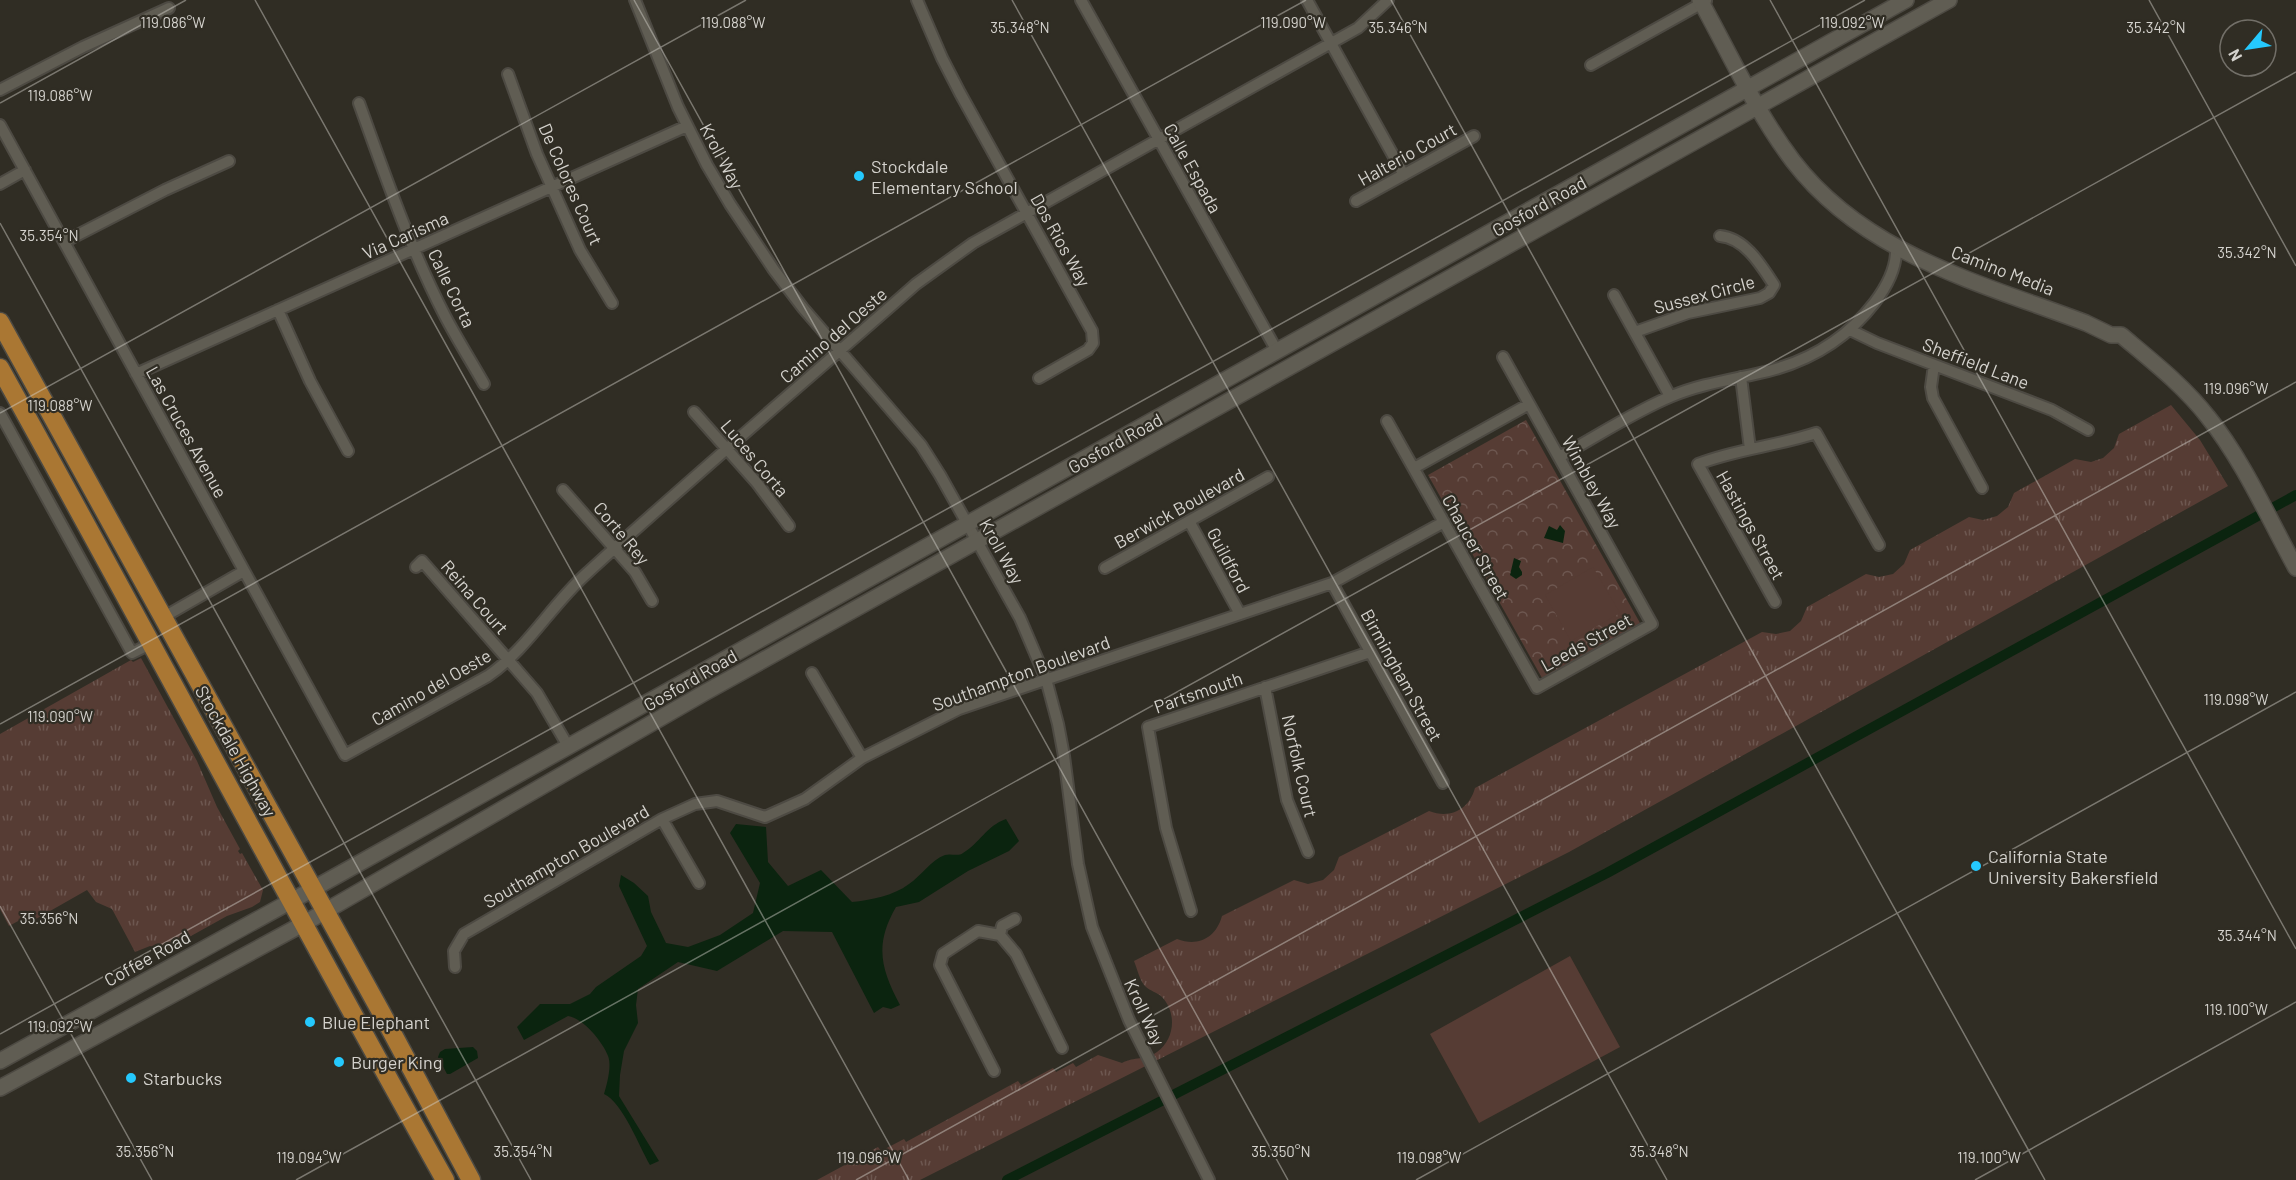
<svg xmlns="http://www.w3.org/2000/svg" width="2296" height="1180" font-family="Barlow,sans-serif">
  <defs>
    <pattern id="grass-tufts" width="24" height="20" patternUnits="userSpaceOnUse" patternTransform="scale(1.5)"><rect width="24" height="20" fill="#563c34"/><path d="M3 7l-1-3M5 7V3M7 7l1-3M15 17l-1-3M17 17v-4M19 17l1-3" fill="none" stroke="#6d5750"/></pattern>
    <pattern id="forest-crowns" width="20" height="18" patternUnits="userSpaceOnUse" patternTransform="scale(1.5)"><rect width="20" height="18" fill="#563c34"/><path d="M2 6a3 3 0 1 1 6 0M12 15a3 3 0 1 1 6 0" fill="none" stroke="#6d5750"/></pattern>
  </defs>
  <rect width="100%" height="100%" fill="#302d24"/>
  <path fill="url(#grass-tufts)" d="M2171,405L2200,440L2228,486L1569,852L920,1180H817L878,1147L881,1151L904,1139L906,1142L1018,1081L1021,1085L1053,1068L1056,1072L1073,1063L1076,1067L1098,1055L1122,1063C1135,1056 1145,1061 1157,1052C1175,1039 1177,1013 1162,997C1157,992 1150,991 1146,987C1140,982 1137,968 1134,961L1177,939C1198,947 1216,938 1222,916L1294,880L1308,884L1323,880L1334,870L1339,857L1429,811C1450,819 1469,810 1475,788L1762,632L1776,634L1790,631L1801,621L1807,607L1866,574L1879,577L1893,574L1904,564L1910,550L1969,517L1983,520L1997,516L2008,507L2014,493L2075,459L2091,462L2103,458L2114,448L2119,434Z
    M141,658L197,761L217,807L240,849L238,851L240,854L242,853L263,890L260,902L252,907L227,916L164,951L150,946L135,952L112,909L96,902L87,890L36,919L34,917L22,923L20,920L9,926L0,909V734L131,660L133,662Z"/>
  <path fill="url(#forest-crowns)" d="M1526,420L1640,623L1542,678L1428,475Z"/>
  <path fill="#563c34" d="M1593,567L1620,613L1571,641L1545,595Z
    M1570,956L1620,1047L1479,1123L1430,1034Z"/>
  <path fill="#0b240f" d="M1560,525L1565,531L1563,543L1544,538L1549,526L1557,530Z
    M1514,558L1521,561L1519,567L1522,572V575L1516,579L1510,575Z
    M1006,819L1019,841L1009,851L968,871L919,902L896,907C874,945 881,969 900,1005L891,1009L883,1007L874,1013L832,932L783,931L717,971L678,962L638,989L636,1005L638,1023L624,1051L620,1075L619,1096L659,1161L650,1165C639,1146 623,1103 604,1094C607,1084 612,1066 608,1056C603,1042 583,1018 568,1016L524,1040L517,1027L540,1004H570L590,994L596,987L641,956L647,946L619,886L621,875L634,883L648,896L651,912L666,943L688,947L720,935L753,913L760,883L730,833L736,824L766,827L768,862L788,886L821,870L852,902C871,900 893,896 909,884C921,876 931,860 945,855C951,853 958,857 963,853C980,843 986,826 1006,819Z
    M473,1047L477,1051L478,1058L450,1074H447L438,1057L440,1052L445,1049Z"/>
  <g fill="none" stroke-linecap="round" stroke-linejoin="round">
    <path stroke="#0b240f" stroke-width="10" d="M1007,1180L1607,873L2296,495"/>
    <g stroke="#4d4a43" stroke-width="14">
      <path id="street" d="M635,0L678,107L707,165L730,204L774,270L803,308L921,445L940,475L1020,618L1046,679L1058,724L1064,756L1078,864L1092,927L1129,1020L1209,1180
        M917,0L942,58L960,93L1092,331L1093,343L1088,350L1039,378
        M1081,0L1277,351
        M1307,0L1404,175
        M1591,65L1706,1
        M508,74L537,154L580,250L612,303
        M0,90L83,47L169,8
        M359,103C385,175 410,248 445,316C457,339 471,361 484,384
        M0,125L345,755L488,676C527,649 550,607 585,575C693,476 806,381 916,284L973,243L1358,28L1388,0
        M0,184L25,170
        M1356,201L1474,136
        M64,242L165,190L229,161
        M1614,295L1670,396
        M278,310L310,381L348,451
        M1850,330L1877,343L2052,410L2088,430
        M1635,332L1688,313L1760,298L1769,293L1774,285C1761,265 1745,238 1720,236
        M1934,365L1931,387L1933,398L1982,488
        M136,374L687,126
        M1741,377L1750,449
        M694,412L757,483L789,526
        M0,413L132,653L152,643
        M1387,421L1537,688L1652,624L1503,357
        M1559,457C1596,437 1633,412 1672,396C1701,384 1730,380 1760,373C1806,363 1846,340 1875,302C1887,286 1897,268 1896,248
        M1414,468L1529,404
        M563,490L635,572L652,601
        M1189,521L1240,614
        M416,567L422,561L537,693L568,746
        M1105,568L1268,477
        M1332,583L1443,783
        M1775,602L1698,464C1736,449 1777,446 1816,433L1879,545
        M162,618L244,571
        M812,673L862,758
        M1265,687L1287,800L1308,852
        M662,819L699,883
        M1191,911L1166,828L1148,727L1370,652
        M1000,935L1002,926L1015,919
        M455,967L454,951L464,934L662,819L695,804L717,801L765,817L805,799L862,758L959,709L1332,583L1444,522
        M994,1071L940,965L943,954L978,931L1000,935L1016,954L1062,1048"/>
    </g>
    <g stroke="#4d4a43" stroke-width="18">
      <path id="secondary" d="M1700,0C1730,54 1756,112 1793,161C1865,255 1981,283 2086,323L2111,335H2121C2152,361 2184,386 2208,417C2243,460 2269,519 2296,568
        M0,1061L313,889L1906,0
        M0,1088L303,924L704,693L1949,0"/>
    </g>
    <g stroke="#4d4a43" stroke-width="21">
      <path id="primary" d="M0,322L381,1012L471,1180
        M0,368C150,638 294,911 445,1180"/>
    </g>
    <use href="#street" stroke="#605d53" stroke-width="10"/>
    <use href="#secondary" stroke="#605d53" stroke-width="15"/>
    <use href="#primary" stroke="#a73" stroke-width="18"/>
  </g>
  <path fill="none" stroke="#d4d2cd" stroke-width="1.5" stroke-opacity="0.45" d="M255,0L909,1180M634,0L1288,1180M1012,0L1667,1180M1391,0L2045,1180M1770,0L2296,949M2149,0L2296,266M0,103L186,0M0,223L531,1180M0,413L746,0M0,724L1306,0M0,906L152,1180M0,1034L1865,0M296,1180L2296,72M856,1180L2296,382M1416,1180L2296,692M1975,1180L2296,1002"/>
  <g fill="#25c9fe" stroke="#302d24" stroke-width="2">
    <circle cx="859" cy="176" r="6"/>
    <circle cx="1976" cy="866" r="6"/>
    <circle cx="310" cy="1022" r="6"/>
    <circle cx="339" cy="1062" r="6"/>
    <circle cx="131" cy="1078" r="6"/>
  </g>
  <g text-anchor="middle" dominant-baseline="central" stroke-width="4.5" stroke-linejoin="round" paint-order="stroke">
    <g font-size="18" fill="#d4d2cd" stroke="#302d24">
      <text transform="translate(1407 154) rotate(-29)">Halterio Court</text>
      <text transform="translate(722 156) rotate(62)">Kroll Way</text>
      <text transform="translate(1193 168) rotate(61)">Calle Espada</text>
      <text transform="translate(571 184) rotate(66)">De Colores Court</text>
      <text transform="translate(1539 206) rotate(-29)">Gosford Road</text>
      <text transform="translate(405 235) rotate(-24)">Via Carisma</text>
      <text transform="translate(1061 240) rotate(61)">Dos Rios Way</text>
      <text transform="translate(2003 270) rotate(21)">Camino Media</text>
      <text transform="translate(452 288) rotate(64)">Calle Corta</text>
      <text transform="translate(1704 294) rotate(-15)">Sussex Circle</text>
      <text transform="translate(833 335) rotate(-41)">Camino del Oeste</text>
      <text transform="translate(1976 363) rotate(21)">Sheffield Lane</text>
      <text transform="translate(187 432) rotate(61)">Las Cruces Avenue</text>
      <text transform="translate(1115 443) rotate(-29)">Gosford Road</text>
      <text transform="translate(755 458) rotate(50)">Luces Corta</text>
      <text transform="translate(1592 482) rotate(61)">Wimbley Way</text>
      <text transform="translate(1179 508) rotate(-29)">Berwick Boulevard</text>
      <text transform="translate(1751 525) rotate(61)">Hastings Street</text>
      <text transform="translate(622 533) rotate(50)">Corte Rey</text>
      <text transform="translate(1476 547) rotate(61)">Chaucer Street</text>
      <text transform="translate(1002 551) rotate(61)">Kroll Way</text>
      <text transform="translate(1229 560) rotate(62)">Guildford</text>
      <text transform="translate(475 597) rotate(49)">Reina Court</text>
      <text transform="translate(1586 642) rotate(-29)">Leeds Street</text>
      <text transform="translate(1021 673) rotate(-20)">Southampton Boulevard</text>
      <text transform="translate(1402 675) rotate(61)">Birmingham Street</text>
      <text transform="translate(690 680) rotate(-30)">Gosford Road</text>
      <text transform="translate(431 687) rotate(-30)">Camino del Oeste</text>
      <text transform="translate(1198 692) rotate(-19)">Partsmouth</text>
      <text transform="translate(236 751) rotate(61)">Stockdale Highway</text>
      <text transform="translate(1300 766) rotate(77)">Norfolk Court</text>
      <text transform="translate(566 856) rotate(-30)">Southampton Boulevard</text>
      <text transform="translate(147 958) rotate(-29)">Coffee Road</text>
      <text transform="translate(1145 1012) rotate(65)">Kroll Way</text>
    </g>
    <g font-size="18" fill="#d4d2cd" stroke="#302d24" text-anchor="start">
      <text x="871" y="166">Stockdale<tspan x="871" dy="21">Elementary School</tspan></text>
      <text x="1988" y="856">California State<tspan x="1988" dy="21">University Bakersfield</tspan></text>
      <text x="322" y="1022">Blue Elephant</text>
      <text x="351" y="1062">Burger King</text>
      <text x="143" y="1078">Starbucks</text>
    </g>
  </g>
  <g font-size="15" text-anchor="middle" fill="#d4d2cd" stroke="#302d24" stroke-width="4.5" stroke-linejoin="round" paint-order="stroke">
    <text x="733" y="28">119.088°W</text>
    <text x="1293" y="28">119.090°W</text>
    <text x="173" y="28">119.086°W</text>
    <text x="1852" y="28">119.092°W</text>
    <text x="1020" y="33">35.348°N</text>
    <text x="1398" y="33">35.346°N</text>
    <text x="2156" y="33">35.342°N</text>
    <text x="60" y="101">119.086°W</text>
    <text x="49" y="241">35.354°N</text>
    <text x="2247" y="258">35.342°N</text>
    <text x="2236" y="394">119.096°W</text>
    <text x="60" y="411">119.088°W</text>
    <text x="2236" y="705">119.098°W</text>
    <text x="60" y="722">119.090°W</text>
    <text x="49" y="924">35.356°N</text>
    <text x="2247" y="941">35.344°N</text>
    <text x="2236" y="1015">119.100°W</text>
    <text x="60" y="1032">119.092°W</text>
    <text x="145" y="1157">35.356°N</text>
    <text x="523" y="1157">35.354°N</text>
    <text x="1281" y="1157">35.350°N</text>
    <text x="1659" y="1157">35.348°N</text>
    <text x="309" y="1163">119.094°W</text>
    <text x="869" y="1163">119.096°W</text>
    <text x="1429" y="1163">119.098°W</text>
    <text x="1989" y="1163">119.100°W</text>
  </g>
  <g transform="translate(2248 48) rotate(241)"><circle r="28" fill="#302d24" stroke="#726f68" stroke-width="1.5"/>
  <path d="M0-4.5L10 22L0 15L-10 22Z" fill="#25c9fe"/>
  <text y="-9" font-size="16" font-weight="bold" text-anchor="middle" fill="#d4d2cd">N</text>
  </g>
</svg>
